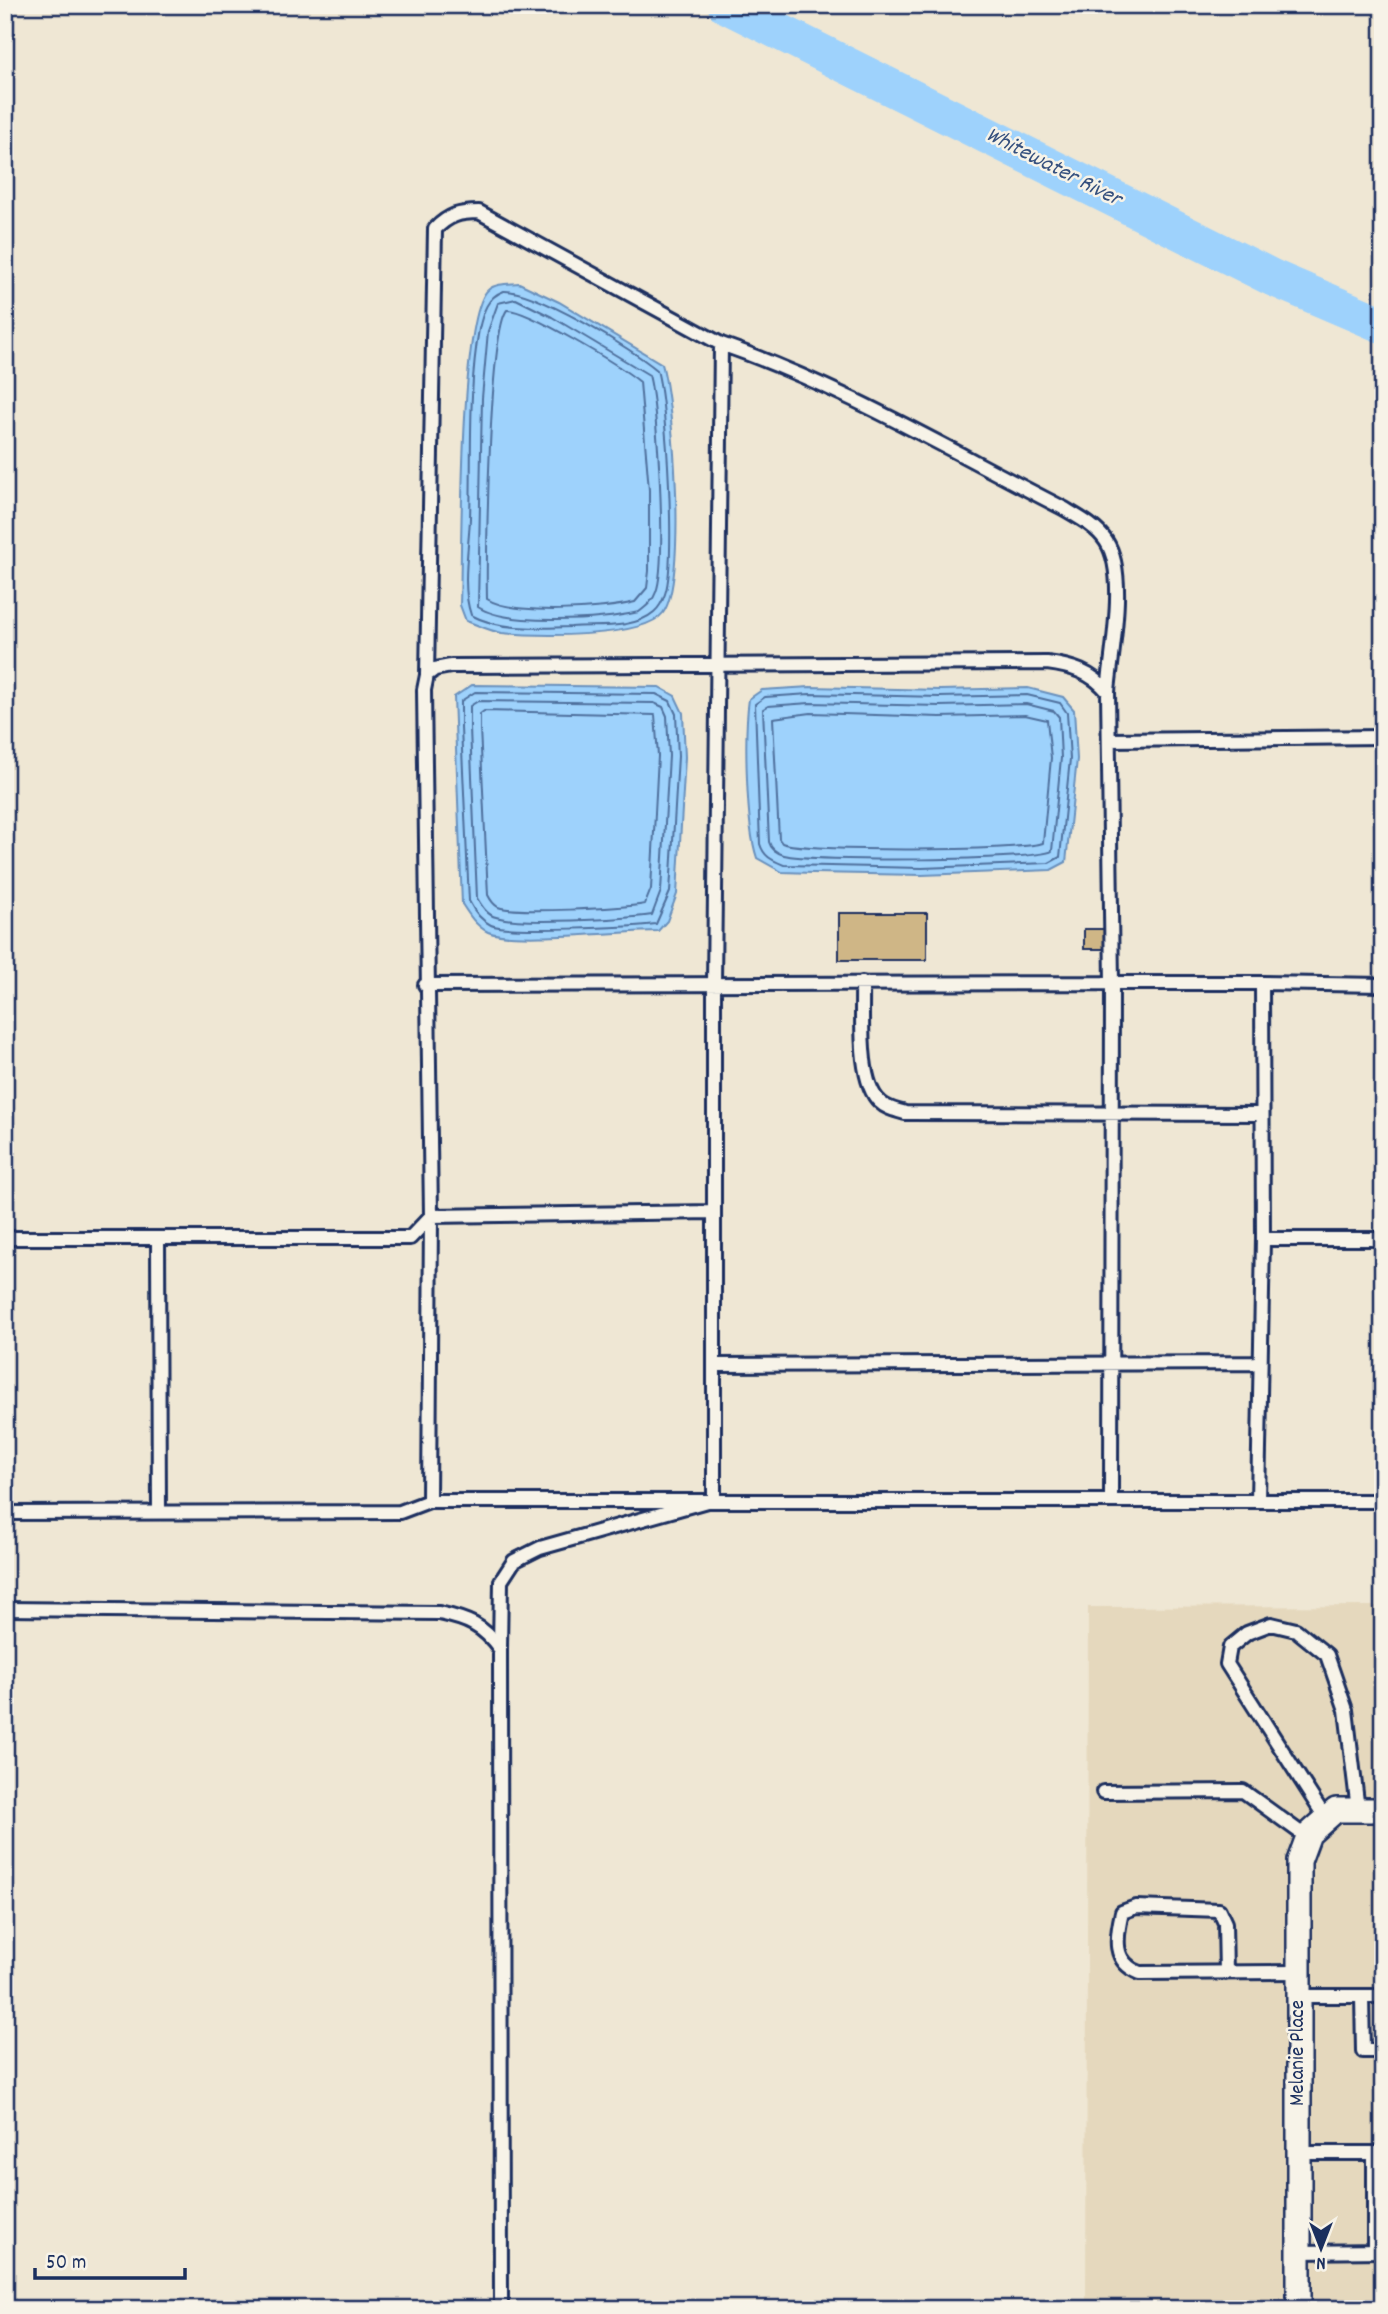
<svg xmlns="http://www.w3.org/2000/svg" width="1388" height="2314" font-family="Dekko,sans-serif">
  <rect width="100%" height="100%" fill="#efe7d4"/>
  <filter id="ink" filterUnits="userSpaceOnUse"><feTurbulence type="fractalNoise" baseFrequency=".0143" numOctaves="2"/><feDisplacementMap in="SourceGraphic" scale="14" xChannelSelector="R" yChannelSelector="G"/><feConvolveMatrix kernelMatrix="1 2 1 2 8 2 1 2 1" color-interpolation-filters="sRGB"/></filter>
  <g filter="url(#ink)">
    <path fill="#e5d8bd" d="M1383,1606V2309H1086L1088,1607Z"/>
    <path fill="#9ed2fc" stroke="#6a91bd" stroke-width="2" d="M519,283L559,302L662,364C674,406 687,581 663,613C643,639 535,636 502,633C490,631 478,625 466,621L460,605C462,557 459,315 488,290C496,283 509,284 519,283Z
      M472,685L659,687L675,696L683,713L685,757L677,894L667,921L658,931C624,931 513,943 488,932C476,926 469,915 462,904L454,697Z
      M810,687L940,690L1028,688L1063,697L1074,710L1077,759L1066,862L1051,870L922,875L813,873L782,872L757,858C746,826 744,734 749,699L762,690Z"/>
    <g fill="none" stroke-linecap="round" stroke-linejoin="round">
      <path stroke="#4f709d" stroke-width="2" d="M504,291C535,290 631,348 657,370C667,405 676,562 665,594C663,600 659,608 654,612C633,630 597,625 571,627C539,628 500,631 471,615C461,587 469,547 470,518C472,456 468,390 479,329C483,312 487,297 504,291Z
        M516,299L552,317L649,375C658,407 667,564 656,592C653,601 647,606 639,612C603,620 509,627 478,607L482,398L488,331L498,303Z
        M507,310C527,309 622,367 640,382L649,490V571L647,588L635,602C604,610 513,616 487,599C486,559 489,332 507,310Z
        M475,692L656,694L670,701L676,714L678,756L670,892L656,924C631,927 509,933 491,925C480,920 474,911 469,901L461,728V701Z
        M810,694L940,697L1027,695L1060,703L1067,713L1070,759L1060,857L1049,863L922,868L784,865C772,860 764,857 760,844L755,704L765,697Z
        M478,701L654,703L663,707L667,716L669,756L661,891L652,915C624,919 520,925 496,917C487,915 482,906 477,898L470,728V706Z
        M810,703L940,706L1026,704L1054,711L1059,717L1061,758L1052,851C1038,861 808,862 784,855C777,853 771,849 769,842L763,709L768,706Z
        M484,711L655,715L658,756L651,889L645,904C622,908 516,914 498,907C493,904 490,899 488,895L480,728V714Z
        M811,713L940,717L1025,715L1047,720L1051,758L1043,843C1021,851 802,852 782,843L779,839L773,718Z"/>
      <path stroke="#9ed2fc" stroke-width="37" d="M726,5L1273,278L1383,325"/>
    </g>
    <path fill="#cfb686" stroke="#1b2f5e" stroke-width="2" d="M839,913H927V960H839Z
      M1084,929H1105L1104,949H1084Z"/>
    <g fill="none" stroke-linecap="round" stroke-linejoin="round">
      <g stroke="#1b2f5e" stroke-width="18">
        <path id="lane" d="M721,344C840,385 951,451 1063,508C1078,517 1096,526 1106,541C1128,574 1111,653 1108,692
          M427,675L435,229C449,215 459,212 479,212L721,344L714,984V1499L540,1548L514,1561L501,1581L500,1649
          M1109,740L1383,737
          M862,983C863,1013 857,1081 880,1102C887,1109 896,1110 905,1113L1262,1114
          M1262,983L1383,985
          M425,985L1112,983L1111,1501
          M5,1238H410L431,1216L714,1212
          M158,1238L159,1513
          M1263,1239H1383
          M715,1365L1260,1363
          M429,1501L431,1216L424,690L427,675L435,669L451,666L1047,663C1071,666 1092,672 1108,692L1112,983H1262L1263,1239L1258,1501
          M5,1513L400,1512L429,1501H1383
          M5,1609L439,1613C467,1619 483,1625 500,1649L501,2309
          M1103,1792L1243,1791L1308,1838
          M1326,1819L1227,1664L1230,1647L1247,1633L1271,1624L1296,1630L1327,1655L1346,1710L1358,1810
          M1226,1973L1225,1923L1219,1910L1136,1907L1122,1912C1116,1938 1112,1962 1140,1973L1299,1972
          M1299,1996H1383
          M1362,1996L1363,2051H1383
          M1299,2153H1383
          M1374,2153V2251
          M1299,2252L1382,2251"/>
      </g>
      <g stroke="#1b2f5e" stroke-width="28">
        <path id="street" d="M1299,2309V1861L1309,1834L1336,1810H1383"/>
      </g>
      <use href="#lane" stroke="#f7f3e8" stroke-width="12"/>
      <use href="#street" stroke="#f7f3e8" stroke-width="23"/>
    </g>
  </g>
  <g text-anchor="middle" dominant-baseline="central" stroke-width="5" stroke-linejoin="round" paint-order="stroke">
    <g font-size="21" fill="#1b2f5e" stroke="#f7f3e8">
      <text transform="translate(1299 2053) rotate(-90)">Melanie Place</text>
    </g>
    <g font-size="23" font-style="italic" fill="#35507e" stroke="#f7f3e8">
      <text transform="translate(1053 168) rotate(27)">Whitewater River</text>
    </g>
  </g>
  <rect width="1388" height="2314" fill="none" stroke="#f7f3e8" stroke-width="28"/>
  <rect x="14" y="14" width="1360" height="2286" fill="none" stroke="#1b2f5e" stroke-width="2.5" filter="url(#ink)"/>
  <g transform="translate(1321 2248) rotate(180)" stroke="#f7f3e8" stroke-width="5" paint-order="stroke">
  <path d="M0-5L12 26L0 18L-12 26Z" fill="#1b2f5e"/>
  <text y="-10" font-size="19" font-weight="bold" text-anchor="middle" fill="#1b2f5e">N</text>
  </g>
  <path d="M35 2268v10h150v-10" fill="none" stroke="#1b2f5e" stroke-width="3.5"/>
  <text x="46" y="2268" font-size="21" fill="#1b2f5e" stroke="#f7f3e8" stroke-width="5" paint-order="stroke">50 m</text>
</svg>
